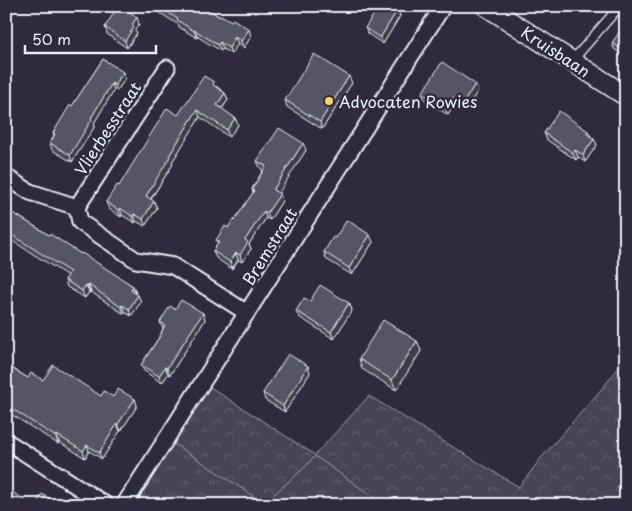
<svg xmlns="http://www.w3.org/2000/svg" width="632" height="511" font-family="'Playpen Sans',sans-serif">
  <defs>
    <pattern id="grass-tufts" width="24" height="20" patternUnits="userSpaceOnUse" patternTransform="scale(1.25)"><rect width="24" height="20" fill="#464455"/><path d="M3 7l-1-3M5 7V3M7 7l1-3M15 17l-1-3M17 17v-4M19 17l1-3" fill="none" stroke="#615f6e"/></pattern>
    <pattern id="forest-crowns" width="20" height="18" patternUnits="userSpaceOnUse" patternTransform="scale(1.25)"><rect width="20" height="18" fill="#464455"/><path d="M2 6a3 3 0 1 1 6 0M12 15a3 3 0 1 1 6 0" fill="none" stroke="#615f6e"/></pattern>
  </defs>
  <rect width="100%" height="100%" fill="#2f2a3d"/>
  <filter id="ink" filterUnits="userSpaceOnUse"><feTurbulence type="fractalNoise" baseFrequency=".02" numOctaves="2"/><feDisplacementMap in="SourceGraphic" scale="10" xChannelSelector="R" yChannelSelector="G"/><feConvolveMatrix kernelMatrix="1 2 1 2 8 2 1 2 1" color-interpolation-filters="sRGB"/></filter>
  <g filter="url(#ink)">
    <path fill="url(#grass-tufts)" stroke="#979aa6" d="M173,443L264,503L304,468L315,456L385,505H133Z"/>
    <path fill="url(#forest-crowns)" stroke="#979aa6" d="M626,358V505H385L315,456L304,468L264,503L173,443L210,387L315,455L369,396L519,487L542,457L605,385Z"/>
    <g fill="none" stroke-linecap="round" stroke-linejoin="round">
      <g stroke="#e8f1f8" stroke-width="11">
        <path id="service" d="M572,61L620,6"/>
      </g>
      <g stroke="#e8f1f8" stroke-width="19">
        <path id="minor" d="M6,177L30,192L77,207L80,222L136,260L173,266L247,313
          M77,207L167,68
          M6,441L106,505
          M124,505L443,6"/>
      </g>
      <g stroke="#e8f1f8" stroke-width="22">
        <path id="tertiary" d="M486,6L626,96"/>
      </g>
      <use href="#service" stroke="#2f2a3d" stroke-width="8"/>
      <use href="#minor" stroke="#2f2a3d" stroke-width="15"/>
      <use href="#tertiary" stroke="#2f2a3d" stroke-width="19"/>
    </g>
    <path fill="#4b4957" stroke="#e8f1f8" d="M149,6H203L251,36L244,48L238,44L231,54L223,49L221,51L198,37L197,38L179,27V25Z
      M398,9L400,16L383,44L368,34L365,28Z
      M139,24L135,30L137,33L127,48L107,34L105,27Z
      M626,25V57L614,49L612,43Z
      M103,59L125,79L117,91L114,90L94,123L95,126L72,162L52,150L50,143L54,136L53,133L72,106Z
      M352,83L322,129L287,107L285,100Z
      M216,86L225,93L228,100L222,109L235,118L238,125L229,137L200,117L172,162L173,164L151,199L157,208L145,226L136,221L135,223L122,215L121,217L109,209L106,202L119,186L178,115Z
      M478,91L464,111L454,105L448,115L425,100L422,93Z
      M588,131L590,135L597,145L585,162L578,157L576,160L547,140L544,133Z
      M306,150L278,193L282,201L270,220L266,218L249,244L251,249L242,262L238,260L232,269L216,258L213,251L218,244L216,240L234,221L253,193L252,189L263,170L260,168L257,161Z
      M6,205L8,210L49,235L81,254L133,286L136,293L138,295L141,302L131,316L125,312L124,314L91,292L90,293L89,292L85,298L67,287L65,280L68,276L6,237Z
      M335,238L373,242L352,275L326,259L324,252Z
      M310,301L349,303L352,310L334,339L299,317L296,311Z
      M175,309L203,313L205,320L170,375L168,374L162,383L144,371L141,365L161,334V333L163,329L160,322Z
      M417,341L421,351L396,390L362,369L359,359Z
      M6,351L11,359L7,365L28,378L43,380L101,396L135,399L137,406L121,431H120L102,459L89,451L85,458L59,442L58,444L6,411Z
      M310,373L285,412L265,400L263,393Z"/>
    <path fill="#3d3c47" stroke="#e8f1f8" d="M398,9L400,16L383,44L380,38Z
      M137,17L139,24L135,30L137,33L127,48L125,41L132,25Z
      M249,29L251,36L244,48L241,41Z
      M195,30L198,37L197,38L194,31Z
      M235,37L238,44L231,54L229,48Z
      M220,42L223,49L221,51L218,45Z
      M123,72L125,79L117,91L115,85Z
      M349,76L352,83L322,129L320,122Z
      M112,83L114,90L94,123L95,126L72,162L70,155L91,118Z
      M475,84L478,91L464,111L462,105Z
      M225,93L228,100L219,112L217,105Z
      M452,98L454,105L448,115L445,108Z
      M197,110L200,117L172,162L173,164L148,203L146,196L169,156Z
      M235,118L238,125L229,137L227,130Z
      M594,139L597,145L585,162L583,155Z
      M303,143L306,150L276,197L273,190Z
      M575,150L578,157L576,160L573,153Z
      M280,194L282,201L270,220L267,213Z
      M154,201L157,208L145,226L143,219Z
      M120,208L122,215L121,217L118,210Z
      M264,211L266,218L249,244L251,249L242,262L240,255L245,240Z
      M134,214L136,221L135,223L132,216Z
      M370,235L373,242L352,275L349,268Z
      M236,253L238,260L232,269L230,262Z
      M86,285L89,292L85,298L82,291Z
      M89,285L91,292L90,293L88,286Z
      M133,286L136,293L131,290Z
      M138,295L141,302L131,316L129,309Z
      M349,303L352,310L334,339L331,332Z
      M122,305L125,312L124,314L121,307Z
      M203,313L205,320L170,375L167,368Z
      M417,341L421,351L396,390L392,380Z
      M8,353L11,359L6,367V356Z
      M308,366L310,373L285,412L283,406Z
      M165,367L168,374L162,383L159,376Z
      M135,399L137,406L121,431L118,424Z
      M117,424L120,431L102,459L99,453Z
      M57,435L59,442L58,444L56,437Z
      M87,445L89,451L85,458L83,451Z"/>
    <path fill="#575565" stroke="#e8f1f8" d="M118,6H121L137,17L132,25L134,27L125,41L105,27Z
      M157,6H203L220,17L221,15L231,21L233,19L249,29L241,41L235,37L229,48L220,42L218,45L195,30L194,31L177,20L178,19Z
      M379,6H394L398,9L380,38L365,28Z
      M624,25L625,26L626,25V52L612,43Z
      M314,54L349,76L320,122L285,100Z
      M103,59L123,72L115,85L112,83L91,118L92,119L70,155L50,143L55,134L53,133L70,105L72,106Z
      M442,62L475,84L462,105L452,98L445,108L422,93Z
      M204,76L214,82L213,85L225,93L217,105L235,118L227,130L197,110L169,156L170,157L146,196L154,201L143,219L134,214L132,216L120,208L118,210L106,202L117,185L119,186L167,108L178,115Z
      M559,111L588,131L586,133L594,139L583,155L575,150L573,153L544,133Z
      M279,128L303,143L273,190L280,194L267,213L264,211L245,240L248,242L240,255L236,253L230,262L213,251L219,242L216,240L225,226L228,228L233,220L234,221L254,191L252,189L266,166L257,161Z
      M6,209L49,235L50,234L81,254L82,253L133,286L131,290L138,295L129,309L122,305L121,307L89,285L88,286L86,285L82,291L65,280L70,272L6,231Z
      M347,220L370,235L349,268L324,252L333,237L335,238Z
      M320,285L349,303L331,332L296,311L304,298L310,301Z
      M181,300L203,313L167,368L165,367L159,376L141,365L162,333H161L165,325L160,322L170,306L175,309Z
      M383,320L417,341L392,380L359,359Z
      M288,354L308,366L283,406L263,393Z
      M6,365L28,378L31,373L43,380L53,365L101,396L104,391L113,397L118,389L135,399L118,424H117L99,453L87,445L83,451L57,435L56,437L6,405Z
      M6,485L12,489L11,491L32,505H6Z
      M42,494L59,505H35Z"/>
  </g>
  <circle fill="#ffd166" stroke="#2f2a3d" stroke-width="2" cx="329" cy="101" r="5"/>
  <g text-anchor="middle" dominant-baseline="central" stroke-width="5" stroke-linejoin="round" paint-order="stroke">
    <g font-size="16" fill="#e8f1f8" stroke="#2f2a3d">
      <text transform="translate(556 51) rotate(33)">Kruisbaan</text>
      <text transform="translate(107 128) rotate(-57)">Vlierbesstraat</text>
      <text transform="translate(269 246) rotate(-58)">Bremstraat</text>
    </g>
    <g font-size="16" fill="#e8f1f8" stroke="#2f2a3d" text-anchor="start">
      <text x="339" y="101">Advocaten Rowies</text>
    </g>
  </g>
  <rect width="632" height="511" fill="none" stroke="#2f2a3d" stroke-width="25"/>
  <rect x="12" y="12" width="607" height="486" fill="none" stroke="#e8f1f8" stroke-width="2" filter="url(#ink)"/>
  <path d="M25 45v8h131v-8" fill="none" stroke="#e8f1f8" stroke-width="2.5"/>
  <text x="32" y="45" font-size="15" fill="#e8f1f8" stroke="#2f2a3d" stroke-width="4" paint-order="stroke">50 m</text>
</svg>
